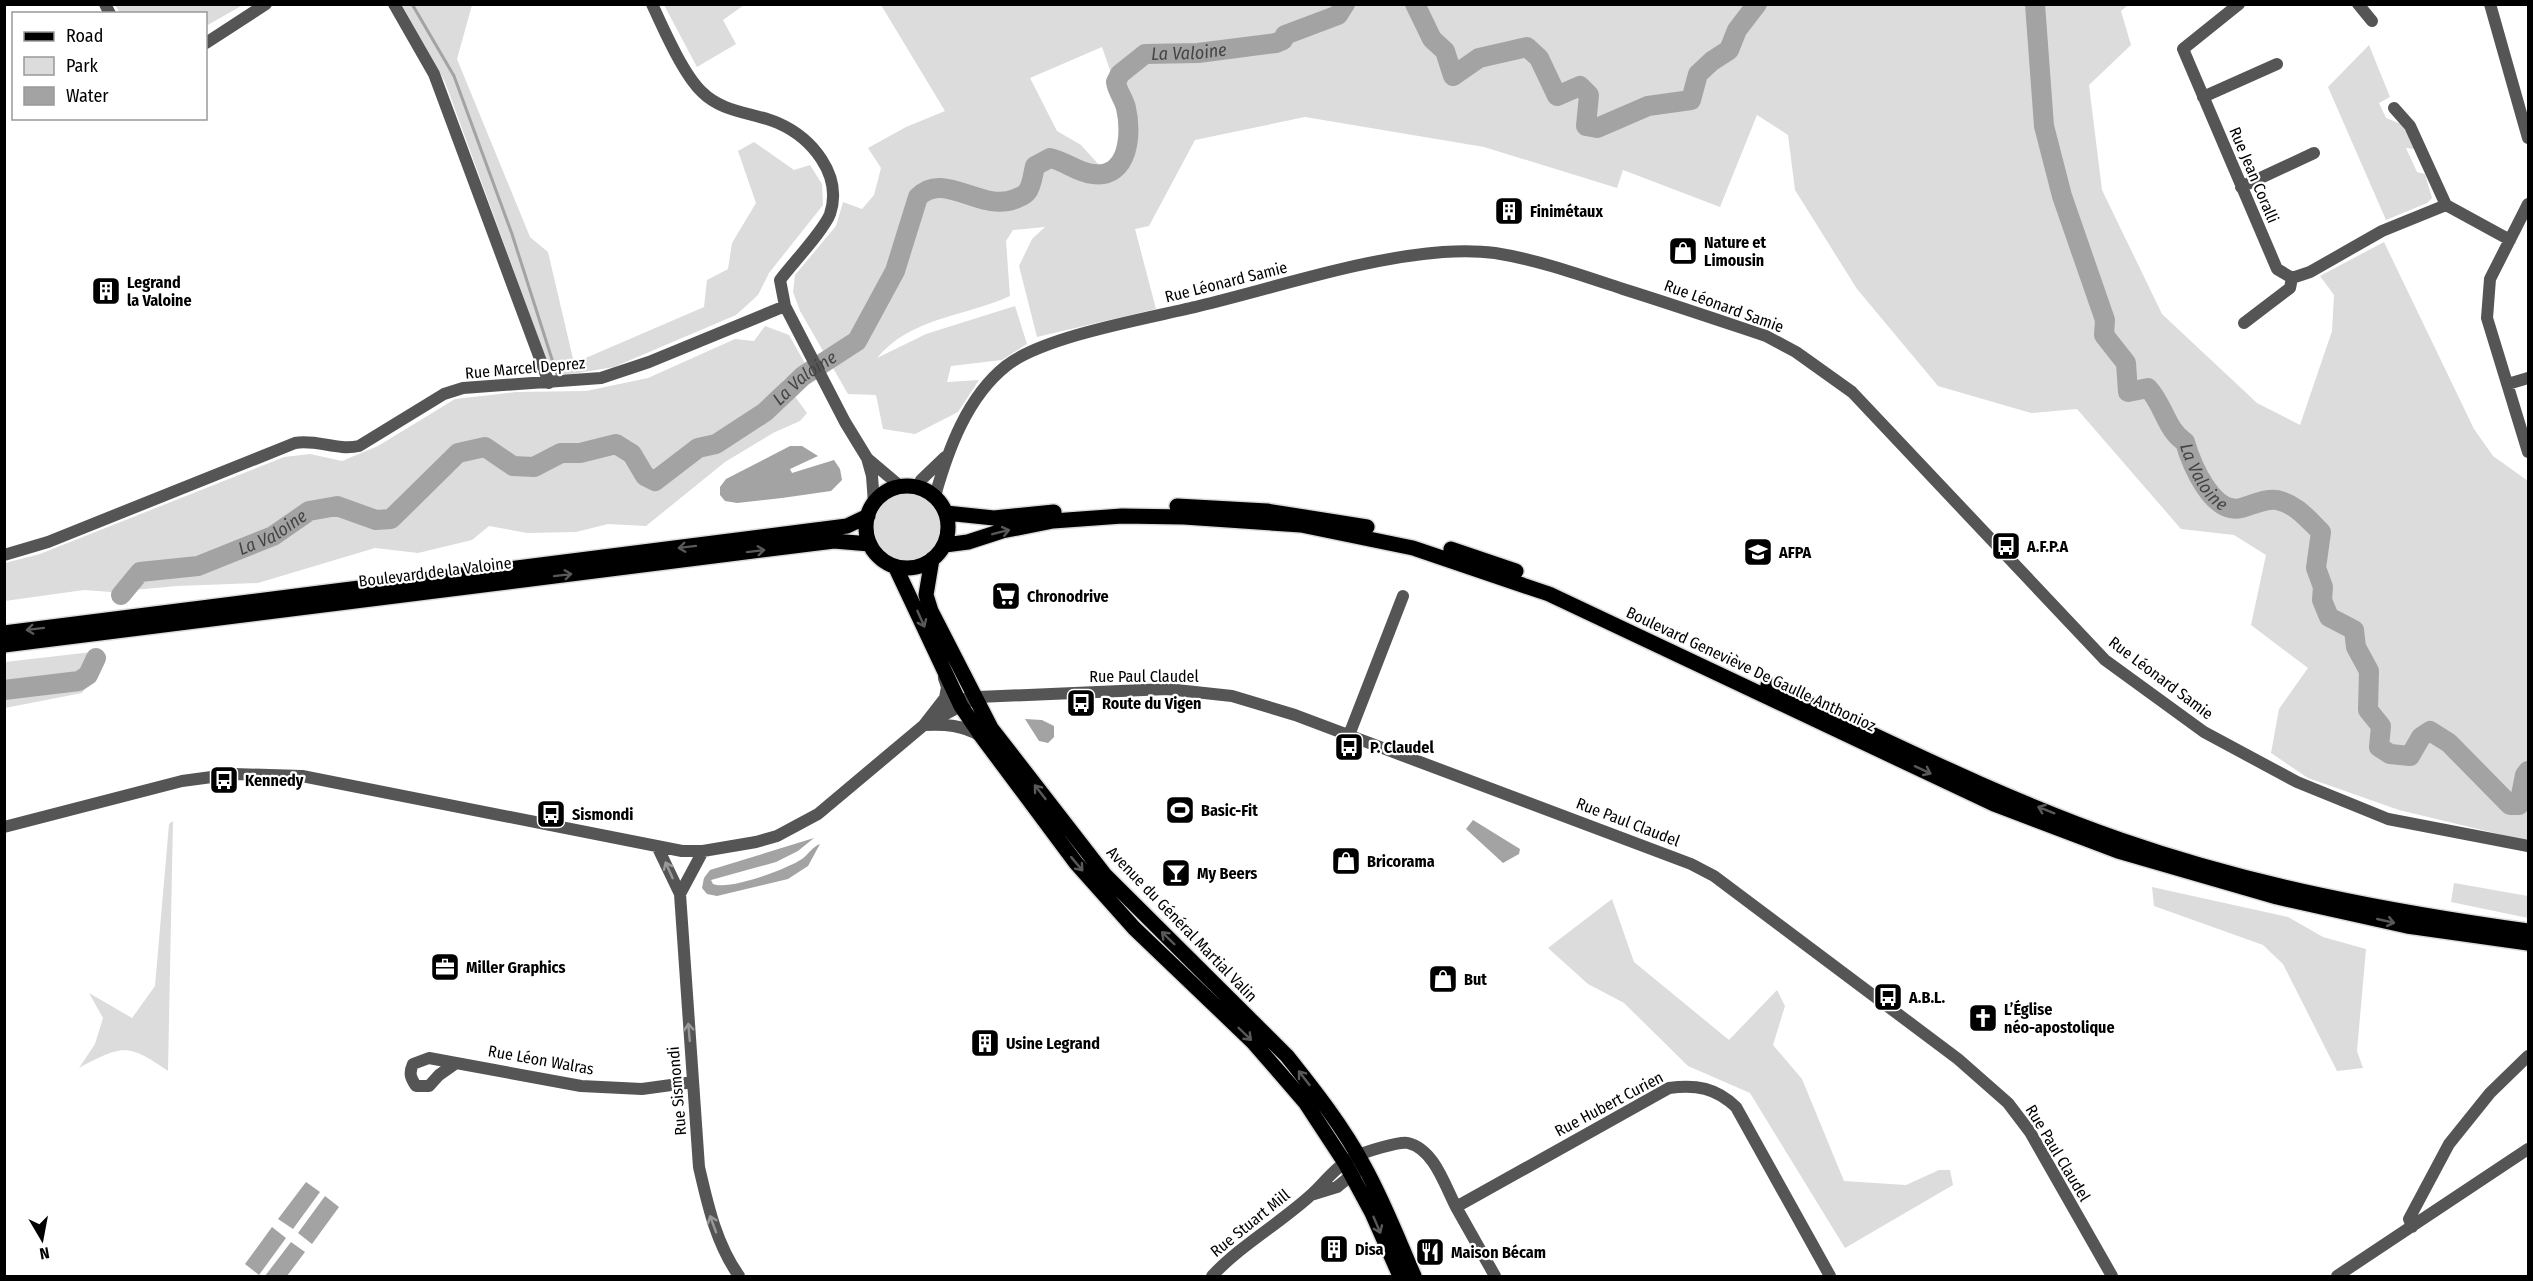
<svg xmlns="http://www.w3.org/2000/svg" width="2533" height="1281" font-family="'Fira Sans Condensed',sans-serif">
  <rect width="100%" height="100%" fill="#fff"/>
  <path fill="#dcdcdc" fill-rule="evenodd" d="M115,5H243L206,26V14L120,13Z
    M402,5H472L457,59L530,237L548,252L574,363L704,307L707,280L728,269L732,243L756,203L738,151L754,142L794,170L810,165L822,184L823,205L769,273L758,295L736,315L614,367L566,375L549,367L445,82Z
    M664,5H744L723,20L736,44L697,67Z
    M881,5H2128L2121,11L2131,45L2089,85L2102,190L2162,314L2257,403L2300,425L2332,331L2334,295L2320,276L2384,242L2474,429L2493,456L2528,481V841L2399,810L2308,778L2271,753L2279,709L2308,668L2251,625L2266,555L2234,535L2181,529L2077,409L2031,413L1938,386L1857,289L1795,190L1788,135L1757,115L1720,207L1623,170L1617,188L1484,147L1305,117L1195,140L1149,226L1135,229L1156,309L1037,337L1019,266L1032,239L1045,227L1013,230L1006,241L1010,296C964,317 911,317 877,358L926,334L1015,306L1027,344L1002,360L951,366L947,382L979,380L958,412L915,434L883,429L876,395L848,394L800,311L793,292L795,275L836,226L843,202L862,209L874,195L881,168L868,148L906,127L945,111ZM1102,47L1135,142L1114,160L1100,166L1081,145L1057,131L1030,78Z
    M2369,45L2390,97L2379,103L2386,118L2406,126L2415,149L2406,148L2417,172L2425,174L2432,198L2427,203L2386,220L2328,87Z
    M765,326L789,335L807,367L783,380L807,413L800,421L773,433L725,462L646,526L608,524L576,532L527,533L489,526L472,540L418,553L375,548L258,583L177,586L111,592L84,590L5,601V563L40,554L284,457L310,454L342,461L378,446L455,399L516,392L586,391L648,378L735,339L754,341Z
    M873 526a35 35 0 1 1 70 0a35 35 0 1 1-70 0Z
    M92,652L101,663L82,693L5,708V662Z
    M173,821L168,1071C127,1043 123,1045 79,1068L95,1044L103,1018L89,993L132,1018L155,986L169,824Z
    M2454,883L2528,896V918L2451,902Z
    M2152,887L2288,917L2323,937L2366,949L2357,1051L2363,1068L2337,1071L2283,964L2263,945L2154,906Z
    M1612,899L1634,962L1729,1040L1777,990L1785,1006L1773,1045L1802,1079L1844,1181L1906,1185L1939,1170H1950L1953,1185L1845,1248L1750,1093L1688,1066L1624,1003L1588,984L1548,948Z"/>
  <path fill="#a3a3a3" d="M790,446H802L818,456L790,469L792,473L834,460L840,469L842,480L831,491L782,498L737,503L725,501L720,495V487L726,479Z
    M1025,719L1042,720L1054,726V737L1048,743L1039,741Z
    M1473,820L1520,849L1519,854L1503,863L1466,829Z
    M814,838L798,851L776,862L711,880L713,884C729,891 787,869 802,859C809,854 812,847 820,844L808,866L788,879L717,896L707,894L702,888L704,878L710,870Z
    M306,1182L320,1192L293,1229L278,1219Z
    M325,1196L339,1207L312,1244L298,1233Z
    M272,1227L286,1238L259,1275L245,1264Z
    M291,1242L305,1252L287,1276H265Z"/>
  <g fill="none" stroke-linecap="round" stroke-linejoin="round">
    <path stroke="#a3a3a3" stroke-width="3" d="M412,4L454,76L512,234L557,375"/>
    <g stroke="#a3a3a3" stroke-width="20">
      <path d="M1415,4L1432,39L1445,51L1453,76L1479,58L1527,47L1539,58L1557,96L1580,86L1589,95L1586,126L1597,128L1648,106L1691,100L1698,74L1712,61L1729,50L1737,30L1757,4"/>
      <path id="s1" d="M2035,4L2044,126L2062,196L2105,320L2104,335L2126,363L2128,392L2148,388C2164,405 2166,430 2185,442C2191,463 2212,515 2241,508C2252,505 2266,498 2277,500C2296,504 2308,519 2321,532L2316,568L2323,587L2322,600L2329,617L2354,630L2356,647L2369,671L2368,710L2381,726L2379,747L2390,754L2410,756L2421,737L2430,731L2449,743L2510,805H2519L2525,775L2528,771"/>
      <path id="s2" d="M121,595L140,572L198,566L273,536L309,511L337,506L376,520L391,519L458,453L485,447L513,466L534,467L561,453H580L616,444L632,454L645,476L655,481L698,448L716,444L765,412L803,376L857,341L895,271L918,197C944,170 981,213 1015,199C1019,197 1024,196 1027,192C1032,186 1033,174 1035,166L1050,158C1065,161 1078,173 1093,174C1129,179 1132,133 1126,108C1124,99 1117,91 1116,82L1120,74L1145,54L1198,53L1276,43L1283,40L1285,35L1338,15L1345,4"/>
      <path d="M4,690L79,681L88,675L96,658"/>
    </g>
    <g stroke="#dbdbdb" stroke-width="18">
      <path id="major" d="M866 527a41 41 0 1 1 82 0a41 41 0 1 1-82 0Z
        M1177,506L1267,511L1367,527
        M946,513L994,518L1054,512
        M945,545L968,542L1002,531L1053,521L1122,516L1184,517L1301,525L1413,548L1549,594L1994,804L2118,851L2277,897L2407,926L2528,943
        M1451,549L1516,571
        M932,559L926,595L931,611L991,728L1105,875L1287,1056C1315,1091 1343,1127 1364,1166C1384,1202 1398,1239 1414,1276
        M895,566L961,706L982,737L1076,863L1134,928L1253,1042L1305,1102L1345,1163L1372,1213L1400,1276
        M4,633L847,526L868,516
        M4,645L834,541L870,544
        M1768,685C1884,739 2000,798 2121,840C2253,886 2391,912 2528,931"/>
    </g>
    <path stroke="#555" stroke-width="12" d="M105,4L110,14
      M394,4L434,74L549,383
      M652,4C663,28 683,74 702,92C723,113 752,112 778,123C812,138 843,175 830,214C824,230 792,264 780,280L785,306L845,422L867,458L872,476L874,503
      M2239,4L2183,49L2277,269L2292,278L2310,272L2382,231L2446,205
      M2358,4L2372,21
      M2490,4L2528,138
      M206,43L266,4
      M2203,97L2277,64
      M2394,108L2410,126L2446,205L2510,240
      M2241,187L2314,153
      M2528,204L2490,279L2487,318L2528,452
      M2244,323L2290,288L2292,278
      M2508,384L2528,378
      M868,459L900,486
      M918,487L921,480L945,457
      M935,496C948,450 967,397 1006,366C1043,336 1150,318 1199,306C1278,287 1363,258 1443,252C1460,251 1479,251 1495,253C1539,260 1581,275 1623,289C1671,304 1718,320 1766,336L1796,352L1852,392L2105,660L2204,732L2297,782L2388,819L2528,846
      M4,555L48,542L295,443C317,439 337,451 359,446L444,394L463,388L601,378L649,362L785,306
      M938,710L953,701L978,697L1167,689L1232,696L1295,715L1691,864L1714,876L1958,1059L2008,1103L2030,1132L2112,1276
      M931,722L968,702
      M924,725C946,724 962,725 981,736
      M1349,735L1403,596
      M4,827L182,781L234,774L302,776L682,851H703L756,842L777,836L818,814L924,725L945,698L947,687L944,678
      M657,846L680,894
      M703,851L680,894L699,1167C708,1206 716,1243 739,1276
      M456,1063L439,1075L429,1086H416C410,1077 409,1073 413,1064L429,1058L581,1086L642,1089L693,1082
      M1311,1195L1337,1187L1358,1170
      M2412,1227L2409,1219L2449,1144L2490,1093L2528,1056
      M1212,1276C1241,1245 1279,1224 1311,1195C1326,1181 1336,1166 1356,1156C1365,1152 1399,1141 1408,1143C1434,1149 1445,1186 1456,1207
      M1495,1276L1456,1207L1669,1088C1696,1084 1716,1088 1736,1107L1830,1276
      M2337,1276L2528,1149"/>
    <use href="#major" stroke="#000" stroke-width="15"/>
  </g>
  <defs><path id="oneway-shaft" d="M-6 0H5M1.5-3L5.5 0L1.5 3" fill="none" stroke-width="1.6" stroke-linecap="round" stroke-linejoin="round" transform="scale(1.5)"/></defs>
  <g stroke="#595959">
    <use href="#oneway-shaft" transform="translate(1001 532) rotate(-14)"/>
    <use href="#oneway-shaft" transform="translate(687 547) rotate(173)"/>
    <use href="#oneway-shaft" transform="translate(756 551) rotate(-7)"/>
    <use href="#oneway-shaft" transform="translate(563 575) rotate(-7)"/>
    <use href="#oneway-shaft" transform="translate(921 619) rotate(66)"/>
    <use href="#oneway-shaft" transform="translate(35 629) rotate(173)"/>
    <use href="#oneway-shaft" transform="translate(1923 770) rotate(25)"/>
    <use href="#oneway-shaft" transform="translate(1040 792) rotate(-128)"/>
    <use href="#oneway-shaft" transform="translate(2046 810) rotate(-158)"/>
    <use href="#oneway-shaft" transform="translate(1077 864) rotate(50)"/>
    <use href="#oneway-shaft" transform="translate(2386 921) rotate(13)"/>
    <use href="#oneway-shaft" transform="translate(1168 938) rotate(-136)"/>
    <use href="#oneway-shaft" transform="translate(1245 1034) rotate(44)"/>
    <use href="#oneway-shaft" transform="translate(1304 1078) rotate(-128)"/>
    <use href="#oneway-shaft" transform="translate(1377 1225) rotate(67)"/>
  </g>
  <g stroke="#999">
    <use href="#oneway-shaft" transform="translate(669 870) rotate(-114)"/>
    <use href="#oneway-shaft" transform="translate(689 1032) rotate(-95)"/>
    <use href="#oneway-shaft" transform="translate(713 1224) rotate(-110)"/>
  </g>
  <defs>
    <g id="building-square" transform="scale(1.5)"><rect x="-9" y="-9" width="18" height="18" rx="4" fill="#000" stroke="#fff"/><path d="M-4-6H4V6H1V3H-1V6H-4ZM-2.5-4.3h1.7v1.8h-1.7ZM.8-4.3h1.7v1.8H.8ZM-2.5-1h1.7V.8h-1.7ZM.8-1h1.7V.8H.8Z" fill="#fff"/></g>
    <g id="shop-square" transform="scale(1.5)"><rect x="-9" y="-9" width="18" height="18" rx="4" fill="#000" stroke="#fff"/><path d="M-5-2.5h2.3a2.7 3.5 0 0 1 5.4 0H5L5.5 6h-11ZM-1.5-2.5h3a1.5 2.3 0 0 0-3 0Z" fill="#fff"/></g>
    <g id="bus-square" transform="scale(1.5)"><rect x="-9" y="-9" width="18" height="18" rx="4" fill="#000" stroke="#fff"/><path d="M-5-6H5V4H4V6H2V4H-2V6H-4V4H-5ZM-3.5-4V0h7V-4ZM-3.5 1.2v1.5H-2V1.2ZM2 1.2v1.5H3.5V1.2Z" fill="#fff"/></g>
    <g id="school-square" transform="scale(1.5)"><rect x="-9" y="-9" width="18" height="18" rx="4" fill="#000" stroke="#fff"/><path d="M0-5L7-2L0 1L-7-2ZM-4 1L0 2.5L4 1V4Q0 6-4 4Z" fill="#fff"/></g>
    <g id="supermarket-square" transform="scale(1.5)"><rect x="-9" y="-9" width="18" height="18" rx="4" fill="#000" stroke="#fff"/><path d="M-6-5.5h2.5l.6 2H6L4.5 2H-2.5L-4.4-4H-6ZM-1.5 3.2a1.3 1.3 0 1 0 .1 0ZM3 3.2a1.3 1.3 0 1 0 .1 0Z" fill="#fff"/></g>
    <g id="stadium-square" transform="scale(1.5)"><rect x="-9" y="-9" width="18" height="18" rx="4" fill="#000" stroke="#fff"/><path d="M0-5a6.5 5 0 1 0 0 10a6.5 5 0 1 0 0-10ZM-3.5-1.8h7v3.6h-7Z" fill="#fff"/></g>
    <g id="bar-square" transform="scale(1.5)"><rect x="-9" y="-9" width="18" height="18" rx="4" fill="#000" stroke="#fff"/><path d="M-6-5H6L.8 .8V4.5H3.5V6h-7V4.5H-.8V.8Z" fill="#fff"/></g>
    <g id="office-square" transform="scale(1.5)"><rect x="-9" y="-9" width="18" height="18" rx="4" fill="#000" stroke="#fff"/><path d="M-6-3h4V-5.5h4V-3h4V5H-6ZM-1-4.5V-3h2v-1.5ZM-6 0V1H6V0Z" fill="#fff"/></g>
    <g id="church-square" transform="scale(1.5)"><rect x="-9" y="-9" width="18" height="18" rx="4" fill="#000" stroke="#fff"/><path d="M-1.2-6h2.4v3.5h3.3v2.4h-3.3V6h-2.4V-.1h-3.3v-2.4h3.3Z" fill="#fff"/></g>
    <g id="restaurant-square" transform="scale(1.5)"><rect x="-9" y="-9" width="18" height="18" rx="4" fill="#000" stroke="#fff"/><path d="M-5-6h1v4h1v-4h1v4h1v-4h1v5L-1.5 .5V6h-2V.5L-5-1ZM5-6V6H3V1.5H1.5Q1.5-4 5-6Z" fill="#fff"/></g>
  </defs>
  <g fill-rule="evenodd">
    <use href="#building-square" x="1509" y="211"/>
    <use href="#shop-square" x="1683" y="251"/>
    <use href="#building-square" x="106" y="291"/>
    <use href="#bus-square" x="2006" y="546"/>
    <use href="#school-square" x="1758" y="552"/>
    <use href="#supermarket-square" x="1006" y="596"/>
    <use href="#bus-square" x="1081" y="703"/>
    <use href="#bus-square" x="1349" y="747"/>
    <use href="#bus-square" x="224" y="780"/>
    <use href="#stadium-square" x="1180" y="810"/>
    <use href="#bus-square" x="551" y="814"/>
    <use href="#shop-square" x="1346" y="861"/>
    <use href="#bar-square" x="1176" y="873"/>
    <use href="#office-square" x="445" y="967"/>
    <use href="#shop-square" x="1443" y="979"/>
    <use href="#bus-square" x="1888" y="997"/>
    <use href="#church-square" x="1983" y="1018"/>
    <use href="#building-square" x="985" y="1043"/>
    <use href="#building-square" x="1334" y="1249"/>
    <use href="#restaurant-square" x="1430" y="1252"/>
  </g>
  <g text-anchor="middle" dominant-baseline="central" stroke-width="4.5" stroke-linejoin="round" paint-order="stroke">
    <g font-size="16" fill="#000" stroke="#fff">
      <text transform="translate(2254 175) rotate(67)">Rue Jean Coralli</text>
      <text transform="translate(1226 282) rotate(-14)">Rue Léonard Samie</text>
      <text transform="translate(1724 306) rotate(20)">Rue Léonard Samie</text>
      <text transform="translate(525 368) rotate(-5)">Rue Marcel Deprez</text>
      <text transform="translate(435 572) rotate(-7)">Boulevard de la Valoine</text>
      <text transform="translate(1751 669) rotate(25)">Boulevard Geneviève De Gaulle Anthonioz</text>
      <text x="1144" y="676">Rue Paul Claudel</text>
      <text transform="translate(2161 678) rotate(37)">Rue Léonard Samie</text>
      <text transform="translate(1628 822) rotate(21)">Rue Paul Claudel</text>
      <text transform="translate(1182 924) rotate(46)">Avenue du Général Martial Valin</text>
      <text transform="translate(541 1060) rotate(10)">Rue Léon Walras</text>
      <text transform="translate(677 1091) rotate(-95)">Rue Sismondi</text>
      <text transform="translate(1609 1104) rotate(-28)">Rue Hubert Curien</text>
      <text transform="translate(2058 1153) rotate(59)">Rue Paul Claudel</text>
      <text transform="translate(1250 1223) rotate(-39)">Rue Stuart Mill</text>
    </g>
    <g font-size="16" font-weight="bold" fill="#000" stroke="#fff" text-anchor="start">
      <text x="1530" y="211">Finimétaux</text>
      <text x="1704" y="242">Nature et<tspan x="1704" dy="18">Limousin</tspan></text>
      <text x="127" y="282">Legrand<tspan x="127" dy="18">la Valoine</tspan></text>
      <text x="2027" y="546">A.F.P.A</text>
      <text x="1779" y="552">AFPA</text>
      <text x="1027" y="596">Chronodrive</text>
      <text x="1102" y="703">Route du Vigen</text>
      <text x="1370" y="747">P. Claudel</text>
      <text x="245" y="780">Kennedy</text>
      <text x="1201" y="810">Basic-Fit</text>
      <text x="572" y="814">Sismondi</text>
      <text x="1367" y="861">Bricorama</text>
      <text x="1197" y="873">My Beers</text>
      <text x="466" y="967">Miller Graphics</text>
      <text x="1464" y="979">But</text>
      <text x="1909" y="997">A.B.L.</text>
      <text x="2004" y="1009">L’Église<tspan x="2004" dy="18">néo-apostolique</tspan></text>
      <text x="1006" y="1043">Usine Legrand</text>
      <text x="1355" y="1249">Disa</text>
      <text x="1451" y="1252">Maison Bécam</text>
    </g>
    <g font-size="18" font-style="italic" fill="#444" stroke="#fff">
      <text stroke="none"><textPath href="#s2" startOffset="1428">La Valoine</textPath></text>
      <text stroke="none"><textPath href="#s2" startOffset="800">La Valoine</textPath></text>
      <text stroke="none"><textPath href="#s1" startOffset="532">La Valoine</textPath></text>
      <text stroke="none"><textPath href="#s2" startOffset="170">La Valoine</textPath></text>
    </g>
  </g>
  <rect width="2533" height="1281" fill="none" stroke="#000000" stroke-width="12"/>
  <rect x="12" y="12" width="195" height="108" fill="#ffffff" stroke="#999999" stroke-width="1.5"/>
  <rect x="24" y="32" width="30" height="9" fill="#000000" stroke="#999999" stroke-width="1.5"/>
  <text x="66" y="42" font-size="18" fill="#000000">Road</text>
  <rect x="24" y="57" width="30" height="18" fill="#dcdcdc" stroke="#999999" stroke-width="1.5"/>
  <text x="66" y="72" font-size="18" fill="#000000">Park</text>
  <rect x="24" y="87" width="30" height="18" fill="#a3a3a3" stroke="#999999" stroke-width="1.5"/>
  <text x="66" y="102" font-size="18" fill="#000000">Water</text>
  <g transform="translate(42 1239) rotate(170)" stroke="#ffffff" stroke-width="4.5" paint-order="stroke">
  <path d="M0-4.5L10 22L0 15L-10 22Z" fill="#000000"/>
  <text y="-9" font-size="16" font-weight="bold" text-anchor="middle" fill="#000000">N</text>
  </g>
</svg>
